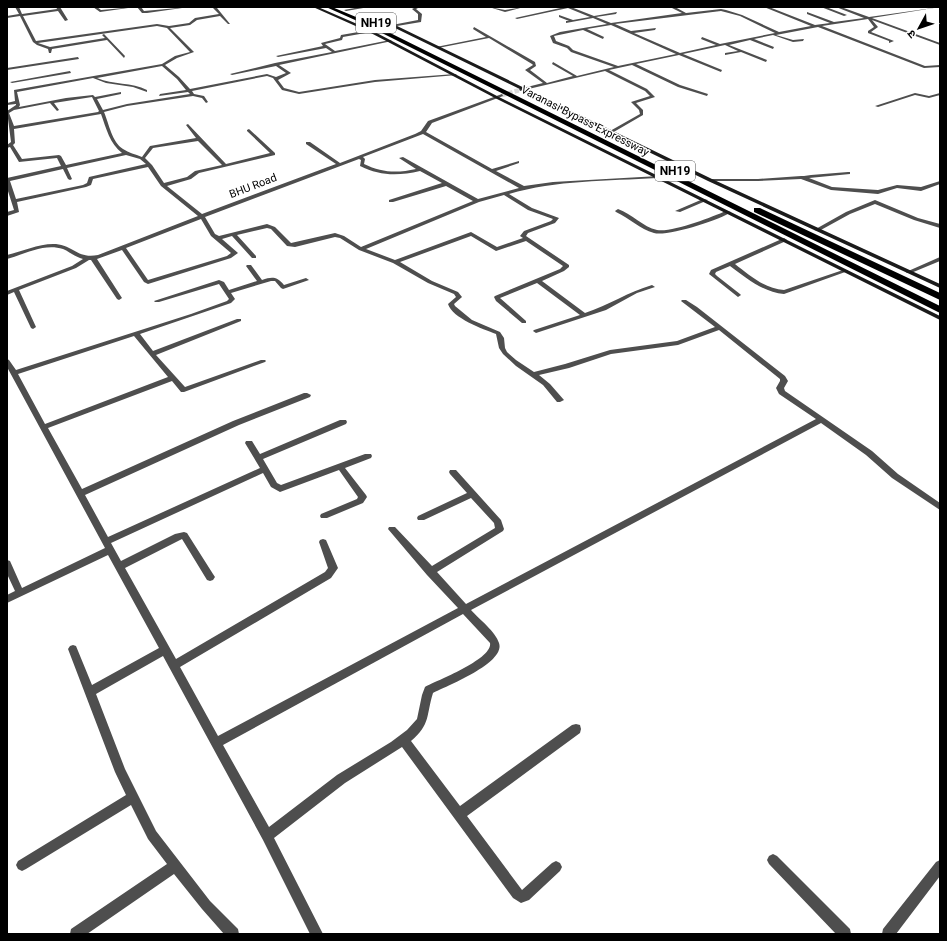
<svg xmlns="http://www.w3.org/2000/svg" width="947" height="941" font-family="Roboto,'Noto Sans Devanagari',sans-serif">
  <rect width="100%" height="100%" fill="#fff"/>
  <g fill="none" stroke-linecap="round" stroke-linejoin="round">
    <path stroke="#d9d9d9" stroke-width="4.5" stroke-dasharray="4.5 2" stroke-linecap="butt" d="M502,95L520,90"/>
    <path fill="#4e4e4e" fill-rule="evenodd" d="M15,7H19L22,14L57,9L56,7H60L68,20L65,21L58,11L23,16L36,41L157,24L169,26L189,23L195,18L219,14L213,8L204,7H227L217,8L230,24H228L220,16L197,20L190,25L170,28L194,52L177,58L165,65L179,77L190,89L267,74L276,77L286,73L276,66L232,75L230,74L275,63L332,52L326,48L278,57L276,56L323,46L321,43L340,38L341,35L370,30L371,32L343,37L342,40L325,44L335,51L390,40L392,41L279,65L291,73L278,80L284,88L299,92L375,80L455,74L457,75L375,82L299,94L282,90L273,78L267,76L192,91L194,94L204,96L208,102L206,103L202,98L193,96L127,106L104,112C109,124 112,142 123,149C129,153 135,154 142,157L150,146L196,138L186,125L188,124L226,164L270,153L247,131V130L249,129L275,153V155L199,173L191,179L167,186L202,214L336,164L306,144V142H310L340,163L415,134L421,131L428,121L502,94L503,96L432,123L426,132L492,169L519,161V163L496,171L524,186L553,182L659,176V178H657C608,181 556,180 509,194L532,208L559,218L555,223L528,233L526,236L569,265V267L564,271L542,281L585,313C609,305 628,292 652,285L655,287L637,293L606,310L536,333L533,331L534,330L580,315L537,283L500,298L526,321V323H522L496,301L494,297L495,296L560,269L563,266L526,241L496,251L471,236L400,262L432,281L458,292L462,297L454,304L455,306L472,320L500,332L504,338L505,348L507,352L516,360L534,372L565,364L610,350L677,341L715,327L681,301L682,300H686L697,307L785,376L788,381L784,388L785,391L872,451L898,474L940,503V510L892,478L866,455L821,423L471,610C479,619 496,632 499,643C506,663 447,686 433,693C426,715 431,724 411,741L460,806L572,725L576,724L580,725L581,729L580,733L467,816L522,890L552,863L556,861L560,863L562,867L560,871L529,900L521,903L513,898L402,747L345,783L274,838L323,934H310L263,840L163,656L96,694L125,769L156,831L210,901L238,929L239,934H224L202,909L174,874L87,934H70L71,929L167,864L148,839L131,805L26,869L22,871L18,869L16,865L18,861L126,795L115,772L68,649L70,646L73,645L76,646L92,685L159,648L108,555L7,603V595L15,591L7,574V560L10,561L22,588L105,548L7,367V359L9,360L16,370L191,314L227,301L229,299L219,284L159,302H155L154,301L219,280L224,282L229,290L257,281L246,266L247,265H251L262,280C272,277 276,276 284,285L306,278L309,280L283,289L281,288L275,281H271L231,293L235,299L231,303L140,334L153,351L237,319H241V321L156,355L185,387L261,360H265L266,361L265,362L184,392H181L172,381L48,428L82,489L233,421L304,393H307L311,395L310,397L239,425L85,495L108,537L260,468L245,443L246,441H252L260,454L340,420H346L347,422L346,424L263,459L277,483L281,485L365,454H371L372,456L371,458L345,468L366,495L367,497L363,503L327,518H321L320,516L321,514L357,499L358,497L339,470L280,492L271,487L263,473L111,543L121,561L175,534L184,532L187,533L213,574L215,577L213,580L210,581L207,580L182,539L125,568L176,659L325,572L328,568L319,542L320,540L323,539L326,540L338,568L331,578L180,667L218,736L458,608L427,575L388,529L389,527H395L432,566L495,528L494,523L471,498L424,520H418L417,518L418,516L467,493L450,474L449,472L450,470H456L501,520L504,529L503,531L437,572L466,604L816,419L779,394L776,388L780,381V379L719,330L678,345L611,354L569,368L539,375L550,384L564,400L560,402H557L543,385L516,366L503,354L499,348L496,334C483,329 452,318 448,304L456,297L454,294L428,283L393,263L359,250L340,238L335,237L295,247L287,246L271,229L267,228L237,235L256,256V258H252L232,236L222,239L238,253L231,258L148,284L144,282L122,250L97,259L122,298L119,300L117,299L91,260H89L76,268L19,290L36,327L33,329L31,328L14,292L7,295V291L72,266L83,259C75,257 70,252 63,249C44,243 25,254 7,259V255C23,251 40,243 56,244C74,246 78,259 98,255L198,216L161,186L148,167L93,179L91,185L86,187L17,202L19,212L7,216V212L14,210L7,188V178L61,166L57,158L19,162L10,147L7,148V145L11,142L7,111L16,105V104L7,105V103L15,101L14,90L162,64L175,56L190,52L167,28L157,26L38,43L50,47L105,38L102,35L104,34L125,56L124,58L107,40L52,49L51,53H49L48,49L37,45L33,42L20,16L7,18V16L19,14ZM162,66L177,79L186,90L160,94L159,96L188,92L190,94L127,104L103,110L97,99L121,94V92L95,97L93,95L66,98L19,107L20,105L17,92L93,78L106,83L133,87L147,92V90C132,82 113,85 97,78ZM92,97L99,111L98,112L14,126L9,113L14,110L50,103L57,111L59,110L54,103ZM101,114C106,128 110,144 122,153L66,165L61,156L59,155L22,159L13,145L15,143L14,129ZM423,134L519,188L478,199L403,157L399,158L416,169C398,173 382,173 364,164L365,159L363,157ZM198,141L222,165L195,171L187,177L164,183L152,165L145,158L153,148ZM126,155L140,159L146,164L89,177L87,183L83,185L16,199L10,181L63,169L68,179L70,180L72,179L67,168ZM359,159L361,160L360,166C380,176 398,176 420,171L442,183L389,200V202H393L446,186L473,201L361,247L344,236L335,233L291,243L275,227L267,224L219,236L215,234L205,217ZM504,195L528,210L553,219L551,221L524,231L520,236L523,238L497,247L471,232L395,260L366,249L479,202ZM201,219L211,236L231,253L227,256L148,280L126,248ZM134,336L168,377L45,424L18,374ZM463,614L490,643C493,659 438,680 425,687L422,695L417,719L407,730L391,742L337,775L269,827L223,745Z
      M93,7H97L101,10L135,7L100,12Z
      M137,7H141L144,11L189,7L147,13H142Z
      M360,7H369L346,11L344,10Z
      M416,7H420L416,9L422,14L421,22L391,27L392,25L418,20V14L412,9Z
      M489,7L505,10L524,7L505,12Z
      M565,7H571L594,16L617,12L616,14L596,17L611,23L682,13L670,7H675L686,13L721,9L726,10L742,15L779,32L811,26L764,7H769L815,25L830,23L807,14V12L834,22L864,18L836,7H841L869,17L940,7L872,18L940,43V45L872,20L878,27L871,32L894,41L889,43V41L868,33V31L874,27L868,19L822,26L925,66L940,65V67L924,68L818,27L776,35L793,40L804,39L803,41L793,42L773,35L754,39L774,47L773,49L750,40L729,45L767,60L766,62L741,52L725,55V53L738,51L725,45L683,54L722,70L721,72L679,55L636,64L680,85L708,94L707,96L678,87L632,65L609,70L647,89L655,97L636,103L643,110V115L612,133L610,132V131L640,114L639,110L631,102L650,96L645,91L605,71L520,91L519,89L543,83L525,70L533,65L532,64L489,38L438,48L436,47L486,37L473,29L474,27L535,62L536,66L530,70L547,83L573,76L552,64L553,62L577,76L614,67L571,52L567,48L553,43L550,36L560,32L607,24L593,18L566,23V21H569L559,17V15L573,20L590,17L568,8L517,19L515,18ZM721,11L740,16L775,33L720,44L702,37L701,39L716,45L680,53L634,33L655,30L656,28L631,31L615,24ZM611,25L676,54L618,66L573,50L569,46L556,41L554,36L583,30L603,39L604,37L587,29Z
      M821,7H826L847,15L844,16Z
      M78,57L79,59L7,70V68Z
      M70,71L71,73L12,83L10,82Z
      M915,93L929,96L940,93V95L929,98L915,95L878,107L875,106Z
      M848,172H850V174L809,178L832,187L878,190L897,185L921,187L940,181V184L921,191L897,188L878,194L831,190L801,179L758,181H710L708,180L710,179H758L801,176H804L811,175Z
      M703,199L708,200L680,212L675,211Z
      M875,200L918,218L940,224V228L914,220L875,204L850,214L819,231L814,230L846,212Z
      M618,209C632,214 643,227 657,230C671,233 712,217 726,211L731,212C720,220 666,237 654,233C640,229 629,218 616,212L615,211Z
      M784,238L787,240L786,241L735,264C749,275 765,289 784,290L843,270H847L848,271L784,294C763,292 746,278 730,266L716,272L715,274L717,276L740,294L741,295L738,297L709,274L711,270Z
      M940,257V261L911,273H907L906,272Z
      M773,854L777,856L850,929L851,934H836L769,864L767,860L769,856Z
      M940,860V876L896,934H882L883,929L936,862Z"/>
    <path fill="#1b1b1b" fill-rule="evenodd" d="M313,7H318L371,30L497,96L940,316V320L495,98L369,32Z
      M374,21L395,25L712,179L940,284V288L708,181L393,27L373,23Z"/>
    <path fill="#000" fill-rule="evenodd" d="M326,7H332L368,22L940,306V313L364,24Z
      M754,208H760L940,293V300L754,212Z"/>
  </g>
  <g text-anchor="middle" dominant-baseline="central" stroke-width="3" stroke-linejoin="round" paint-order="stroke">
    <g font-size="11" fill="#000" stroke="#fff">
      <text transform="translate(585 121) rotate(27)">Varanasi Bypass Expressway</text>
      <text transform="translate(253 186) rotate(-21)">BHU Road</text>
    </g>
    <g fill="#fff" stroke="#4c4c4c" stroke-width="1">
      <rect x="356" y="13" width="40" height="20" rx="3"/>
      <rect x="655" y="161" width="40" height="20" rx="3"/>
    </g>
    <g font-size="12" font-weight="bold" fill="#000">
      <text x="376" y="23">NH19</text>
      <text x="675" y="171">NH19</text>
    </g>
  </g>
  <rect width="947" height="941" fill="none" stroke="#000000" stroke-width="16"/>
  <g transform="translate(919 28) rotate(230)" stroke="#ffffff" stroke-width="3" paint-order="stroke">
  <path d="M0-3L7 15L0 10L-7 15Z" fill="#000000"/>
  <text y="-6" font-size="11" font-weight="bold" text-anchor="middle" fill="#000000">उ</text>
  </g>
</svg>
